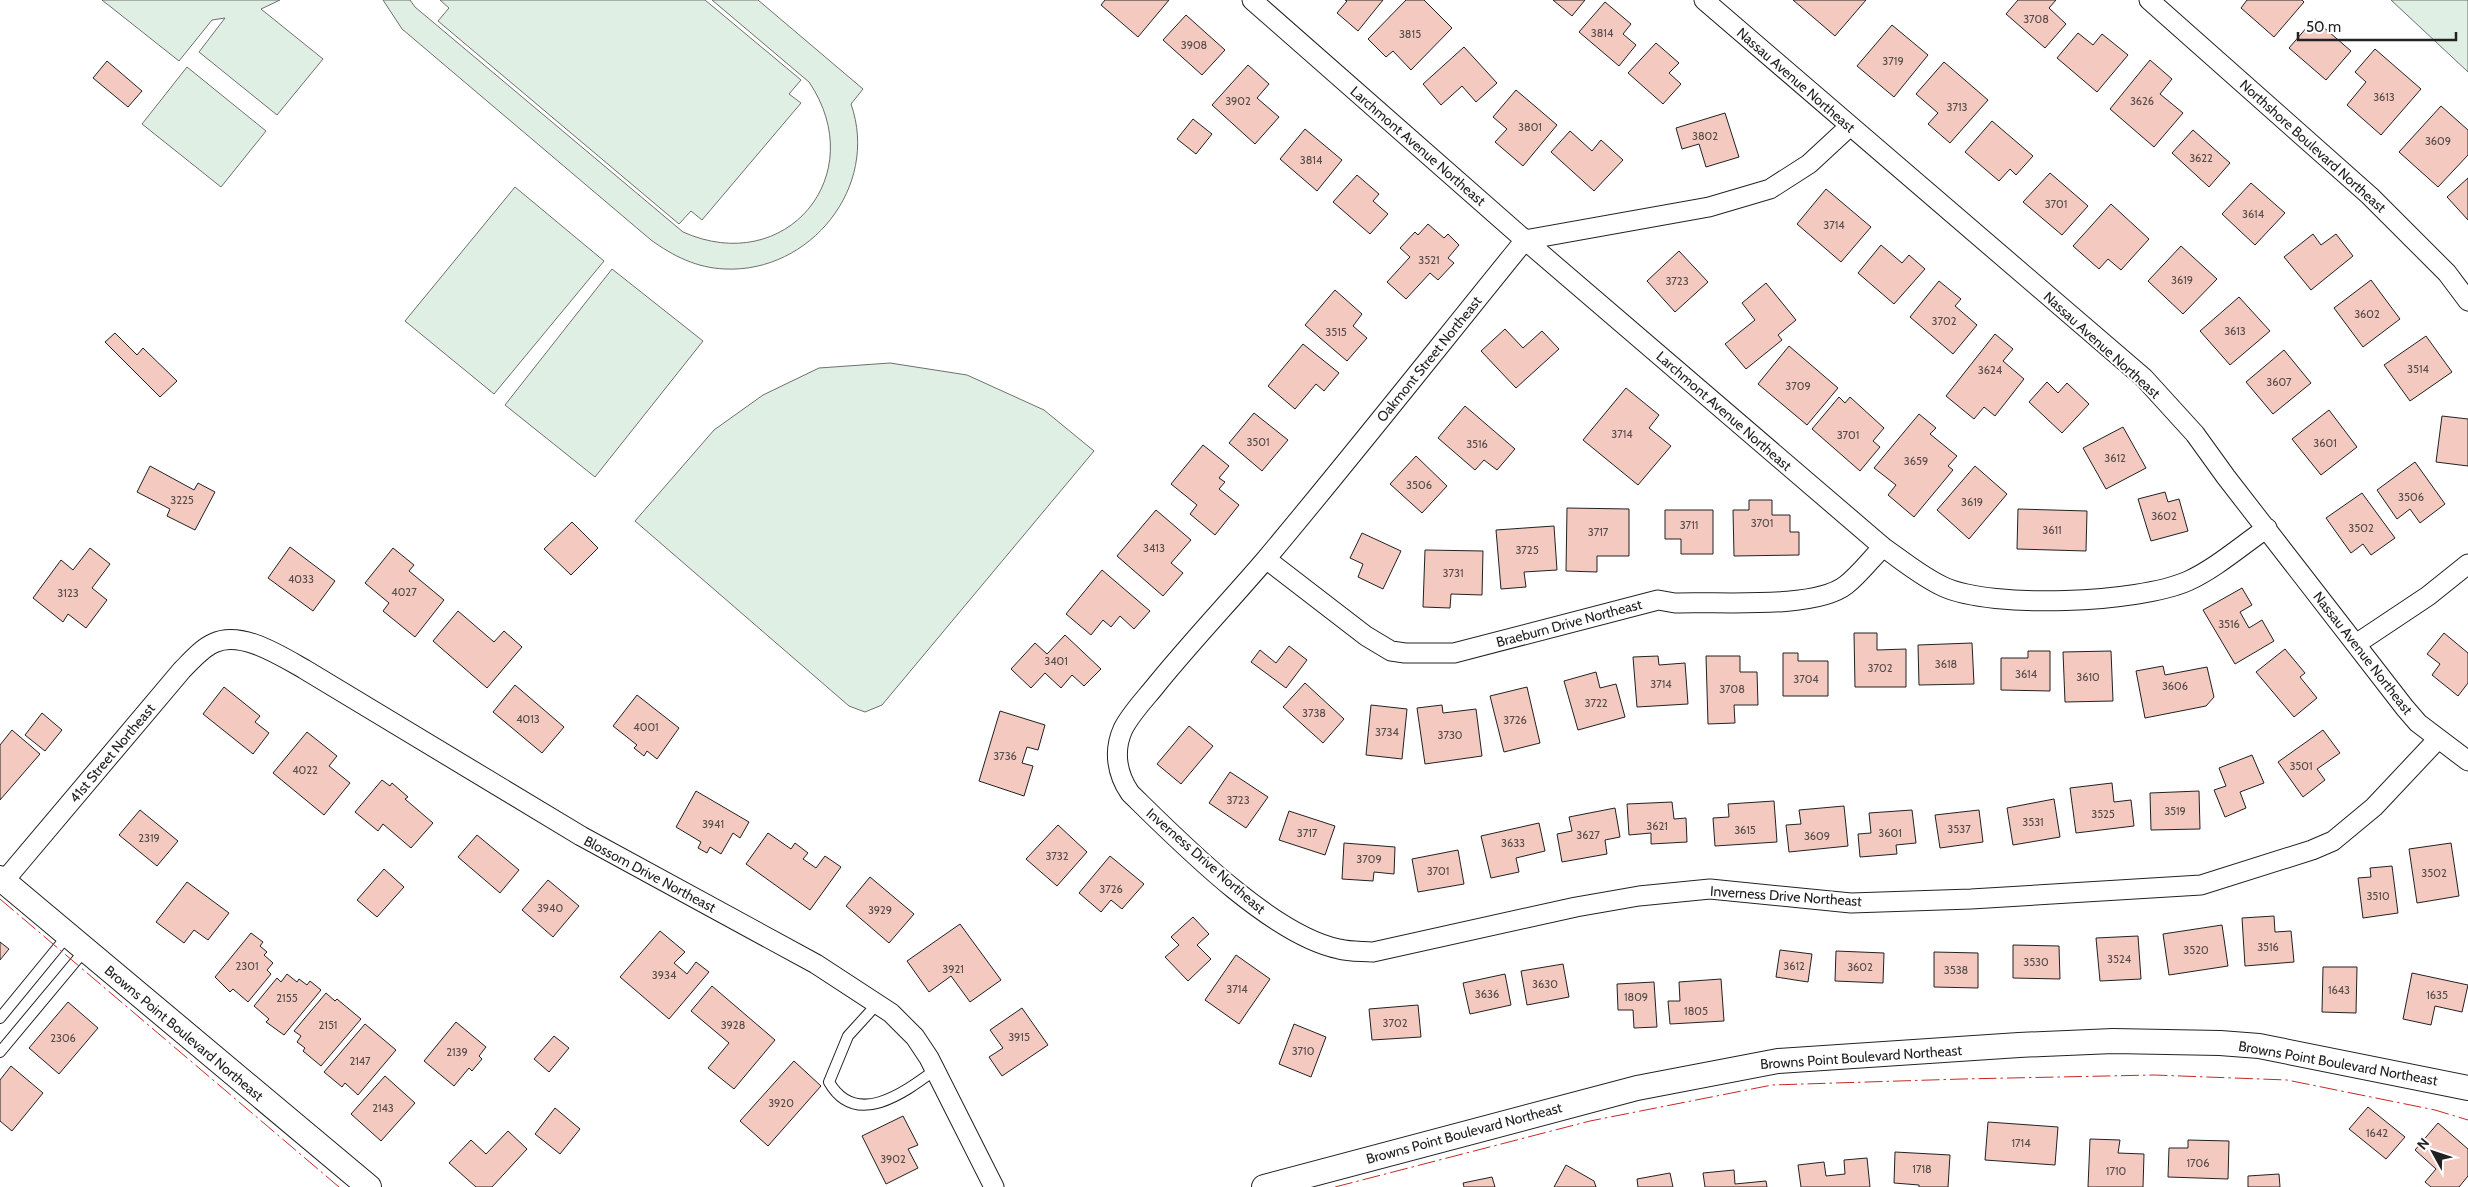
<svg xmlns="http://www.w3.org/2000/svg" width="2468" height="1187" font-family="Cabin,sans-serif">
  <rect width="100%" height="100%" fill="#fff"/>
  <path fill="#e0efe3" stroke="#6f6f6f" d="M102,0H280L261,9L323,59L277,115L199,52L225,18L212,20L179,61Z
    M383,0H410L415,7L683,232C786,278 872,175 809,82L712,0H758L863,89L851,104C880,187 810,273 725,269C697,268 673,256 651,240L402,29Z
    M440,0H705L801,80L789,94L801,103L702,220L691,211L679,224L438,21L449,8Z
    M2391,0H2468V72L2467,71Z
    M187,67L266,131L221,187L142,124Z
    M515,187L604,261L494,394L405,321Z
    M612,269L703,341L595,477L505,405Z
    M890,363L967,375L1044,410L1094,451L882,705L865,712L849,706L635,521L714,430L763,395L819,368Z"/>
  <path fill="#f3c9c0" stroke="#222" d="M1105,0H1169L1138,37L1101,5Z
    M1345,0H1383L1358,31L1337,13L1347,1Z
    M1406,0H1424L1452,28L1411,70L1393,51L1386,57L1368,39Z
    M1553,0H1585L1572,16Z
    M1793,0H1866L1835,36Z
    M2018,0H2056L2049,8L2066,24L2045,48L2006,14Z
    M2247,0H2302L2304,2L2274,37L2241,8Z
    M1605,2L1631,24L1623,34L1636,45L1619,66L1579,32Z
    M1186,15L1225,50L1202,75L1163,40Z
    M2314,19L2351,51L2326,80L2289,48Z
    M1892,25L1928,55L1894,97L1857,66Z
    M2078,33L2093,45L2102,34L2128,55L2097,92L2057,58Z
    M1656,43L1679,63L1669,73L1681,84L1663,104L1628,73Z
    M1464,47L1497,83L1476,102L1462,86L1441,105L1423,84Z
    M2375,49L2421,89L2381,135L2347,105L2366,82L2355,72Z
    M2150,60L2172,79L2160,94L2183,113L2154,147L2110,109Z
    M107,61L142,91L128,107L93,78Z
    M1944,62L1988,100L1950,143L1928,124L1938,113L1916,94Z
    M1248,65L1269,84L1257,98L1279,117L1255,144L1212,105Z
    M1516,90L1557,125L1523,166L1495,142L1507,129L1493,117Z
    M2441,106L2468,130V155L2438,187L2399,152Z
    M1725,113L1739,157L1706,167L1699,144L1682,149L1676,128Z
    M1193,119L1212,134L1196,154L1177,139Z
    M1992,121L2033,156L2016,175L2010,169L1999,181L1965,152Z
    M1305,129L1342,160L1317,191L1280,159Z
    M2193,130L2230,163L2209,187L2172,153Z
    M1570,131L1592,151L1601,140L1623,160L1594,191L1551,152Z
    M2050,173L2088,206L2062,235L2023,202Z
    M1357,175L1379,194L1373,201L1388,214L1370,234L1333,202Z
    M2468,178V220L2447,197Z
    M2251,183L2285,213L2255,245L2222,214Z
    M1826,189L1871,227L1841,262L1797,224Z
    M2111,204L2149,239L2121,270L2108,259L2099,269L2073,246Z
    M1428,224L1444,238L1448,234L1459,245L1448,258L1454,263L1438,280L1430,273L1406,299L1387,282L1410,257L1400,248L1415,232L1418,235Z
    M2313,234L2321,245L2336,234L2353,256L2311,290L2284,257Z
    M1881,245L1902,263L1909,255L1925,269L1894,304L1858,273Z
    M2181,246L2217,279L2183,314L2148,281Z
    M1679,251L1708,282L1675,312L1647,281Z
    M2371,280L2400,319L2363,347L2334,308Z
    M1939,281L1961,299L1955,306L1977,325L1953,354L1910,317Z
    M1766,283L1796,320L1778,335L1782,340L1746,369L1725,344L1755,320L1742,303Z
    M1335,290L1362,314L1353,326L1367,338L1347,361L1305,325Z
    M2239,297L2270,331L2230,365L2200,331Z
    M1505,329L1523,348L1542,331L1559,349L1516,388L1481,351Z
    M115,333L137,355L143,348L177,381L160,397L105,342Z
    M1995,334L2013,349L2003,361L2024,379L1995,416L1984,407L1974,419L1946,396Z
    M2426,336L2452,372L2410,401L2384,365Z
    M1303,344L1339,373L1324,391L1316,384L1295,409L1268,386Z
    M1789,346L1838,388L1807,425L1758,384Z
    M2284,350L2311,383L2273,414L2246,382Z
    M2047,382L2058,393L2067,383L2089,404L2062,433L2029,402Z
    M1626,388L1659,415L1649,428L1671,446L1638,485L1583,440Z
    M1839,397L1845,403L1850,397L1884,428L1873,441L1880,447L1860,471L1812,429Z
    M1465,406L1515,449L1497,470L1484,460L1475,470L1438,438Z
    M2329,410L2357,447L2321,475L2292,439Z
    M1254,413L1288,440L1262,471L1229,443Z
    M1919,414L1936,428L1930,434L1957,456L1948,466L1953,470L1914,517L1888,495L1896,485L1874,468Z
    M2442,416L2468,419V466L2436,462Z
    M2123,427L2146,468L2106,489L2083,448Z
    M1203,445L1229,466L1219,478L1225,482L1219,489L1239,505L1215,535L1190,514L1197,505L1171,484Z
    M1416,456L1447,486L1422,513L1390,484Z
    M2415,462L2445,504L2420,523L2410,509L2397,519L2377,490Z
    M150,466L194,490L198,483L215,492L195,530L167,516L170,509L137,492Z
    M1975,466L2007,494L1969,539L1937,510Z
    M2165,492L2168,502L2179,499L2188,531L2151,541L2138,499Z
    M2362,493L2395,538L2371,555L2363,544L2351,553L2326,518Z
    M1749,500H1772V515H1790V532H1799V555L1734,556L1733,510H1749Z
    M1567,508L1629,509V556H1597V572L1566,571Z
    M2018,509L2087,511L2086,551L2017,549Z
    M1156,510L1191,540L1171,563L1183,573L1163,596L1117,556Z
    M1665,510H1713V554H1681V539H1665Z
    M572,522L598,548L571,575L544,549Z
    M1554,526L1557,570L1524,572L1526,587L1501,589L1496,530Z
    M1362,533L1401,551L1383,589L1358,577L1363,564L1350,558Z
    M290,547L335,581L313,611L268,578Z
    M90,548L110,564L92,588L107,600L86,628L68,614L63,622L33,598L61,560L73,570Z
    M393,548L414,565L409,571L444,600L415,637L383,611L389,603L365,583Z
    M1425,550L1483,551L1482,595L1451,594L1450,608L1423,607Z
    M1102,570L1150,611L1134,629L1120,616L1111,627L1103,620L1091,635L1066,614Z
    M2242,588L2252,605L2240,612L2249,628L2262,620L2274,641L2235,664L2203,610Z
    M458,611L494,642L504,631L522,647L487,688L433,641Z
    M1854,633H1877V650L1906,649V687H1855Z
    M2444,633L2468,653V683L2458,696L2432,675L2440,664L2427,654Z
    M1065,635L1101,669L1084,686L1072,675L1061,688L1045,673L1031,688L1011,669L1035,643L1047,654Z
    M1972,643L1974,684L1919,685L1918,645Z
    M1289,646L1307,660L1286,688L1251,662L1260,650L1276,663Z
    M2285,649L2305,673L2300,677L2317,698L2294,717L2256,672Z
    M2028,651H2050V691L2001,690V658H2028Z
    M2111,651L2113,701L2065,702L2063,652Z
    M1783,653H1798V661H1828V696H1783Z
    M1658,656L1659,665L1685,663L1688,704L1637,707L1633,657Z
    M1706,656H1740V672H1757L1758,705H1734L1735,723L1708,724Z
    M2163,666L2165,675L2207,667L2214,697L2206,706L2145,718L2136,671Z
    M1596,672L1600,688L1616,684L1625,717L1578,730L1564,681Z
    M1305,683L1344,719L1323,743L1283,707Z
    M515,685L564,727L542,753L493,712Z
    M224,687L260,716L255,722L269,733L253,754L203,714Z
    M1527,687L1540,743L1504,752L1490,696Z
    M637,695L679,728L657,759L647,751L644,756L634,748L637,745L613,726Z
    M1371,705L1407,709L1402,759L1366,755Z
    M1442,705L1443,713L1476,709L1482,756L1425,764L1417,708Z
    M1000,711L1045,725L1038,750L1027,747L1022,763L1033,766L1024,796L979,781Z
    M42,713L62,730L45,751L25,735Z
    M1189,726L1213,746L1181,784L1157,764Z
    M12,730L40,754L0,800V745Z
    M2323,730L2340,753L2317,769L2325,780L2303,797L2278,762Z
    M307,732L337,756L329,766L350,783L324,815L273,773Z
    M2252,755L2264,783L2240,792L2246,808L2225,817L2214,790L2226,786L2219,768Z
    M1230,772L1268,797L1246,828L1209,803Z
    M382,780L390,786L392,783L408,797L405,799L433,823L411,848L383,824L378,831L355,812Z
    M2112,783L2114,802L2131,800L2134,826L2076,833L2070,788Z
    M696,791L749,822L740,838L733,833L721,854L710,847L707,853L698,848L701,842L676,827Z
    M2199,791L2200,829L2151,830L2150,793Z
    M2054,799L2060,837L2013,845L2007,808Z
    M1774,801L1777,842L1715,846L1713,818L1729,817L1728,804Z
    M1672,802L1674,819L1686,818L1687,842L1651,844V833L1629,835L1627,804Z
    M1844,806L1848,846L1789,852L1786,825L1801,824L1799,810Z
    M1615,808L1620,837L1605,840L1607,854L1562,862L1557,834L1572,831L1569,817Z
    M140,810L178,841L157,866L119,835Z
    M1912,810L1916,843L1896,845L1897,854L1860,857L1858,834L1871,833L1869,813Z
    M1979,810L1983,842L1940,848L1935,815Z
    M1289,811L1335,826L1325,855L1279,840Z
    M1539,823L1545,851L1516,858L1519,872L1491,878L1481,836Z
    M1058,825L1087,852L1057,886L1026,859Z
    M768,833L791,849L795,843L808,853L803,859L816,868L825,856L841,867L810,910L746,864Z
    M477,835L519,870L500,893L458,857Z
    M1344,843L1395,847L1394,874L1374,872L1373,881L1342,879Z
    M2451,843L2459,896L2417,903L2409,849Z
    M1458,850L1464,884L1418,892L1412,859Z
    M1110,856L1144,884L1122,909L1111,900L1101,912L1079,893Z
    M2392,866L2398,913L2363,918L2358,878L2371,877L2370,868Z
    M384,869L404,887L377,917L357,900Z
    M870,877L914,914L889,943L846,906Z
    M548,880L579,906L553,937L522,910Z
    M187,882L229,913L208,940L194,930L184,943L156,922Z
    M2274,916L2275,932L2291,931L2294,962L2245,966L2242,918Z
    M1193,917L1209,934L1197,945L1211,959L1188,981L1165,957L1179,945L1171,937Z
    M960,924L1001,980L970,1002L951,976L929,992L907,961Z
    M2222,925L2228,966L2169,975L2163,934Z
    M660,931L685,952L674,963L687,974L696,962L709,972L669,1019L620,977Z
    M251,933L263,942L260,946L267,952L264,955L273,963L267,970L271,974L248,1002L233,989L230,992L215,977Z
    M2138,936L2141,979L2100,981L2096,938Z
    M0,942L9,949L0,960Z
    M2013,945L2059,946L2060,979L2013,978Z
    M1780,950L1812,954L1808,982L1776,977Z
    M1836,951L1884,953L1883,983L1835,981Z
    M1934,952L1978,953V988L1934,987Z
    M1236,955L1270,979L1239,1024L1205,1000Z
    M1563,964L1569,997L1527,1005L1521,971Z
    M2323,967H2357L2356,1013L2322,1012Z
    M2412,973L2468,985L2462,1012L2435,1006L2431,1025L2403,1019Z
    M287,974L297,982L299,979L307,985L310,981L321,990L284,1035L266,1022L269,1019L254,1006L277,978L281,982Z
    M1505,974L1511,1005L1470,1014L1463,983Z
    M1721,979L1724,1021L1670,1024L1668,1001H1680L1679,982Z
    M1654,982L1657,1027L1634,1028L1633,1010H1618L1617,984Z
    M712,986L775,1040L734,1089L708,1068L729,1043L691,1011Z
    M326,993L335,1001L337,999L361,1019L321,1066L303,1051L305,1048L297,1042L301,1036L294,1031Z
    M68,1002L98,1028L59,1074L29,1048Z
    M1418,1005L1421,1037L1372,1040L1369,1009Z
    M1022,1008L1048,1045L1002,1076L989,1057L1003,1048L990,1030Z
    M456,1022L486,1047L479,1056L482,1059L472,1071L469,1068L454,1086L424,1061Z
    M365,1024L396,1050L358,1095L345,1083L342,1087L324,1072Z
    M1294,1024L1326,1037L1311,1077L1279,1064Z
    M554,1036L569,1048L549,1072L534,1059Z
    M794,1061L821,1086L768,1146L740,1121Z
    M11,1066L43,1093L12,1131L0,1121V1080Z
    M385,1076L415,1103L381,1141L351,1114Z
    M2368,1107L2405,1137L2386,1159L2349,1129Z
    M555,1108L580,1129L560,1154L535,1134Z
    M903,1116L918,1145L908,1149L918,1168L886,1184L862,1136Z
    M1988,1122L2058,1127L2055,1165L1985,1160Z
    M2438,1123L2468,1149V1176L2459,1187H2431L2425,1182L2436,1169L2415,1150Z
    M508,1131L527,1149L492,1187H476L449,1163L471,1140L486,1154Z
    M2090,1139L2120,1140L2118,1153L2144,1154L2143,1187H2088Z
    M2188,1140L2229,1141L2228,1179L2168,1177L2169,1148H2188Z
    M1895,1152L1950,1155L1948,1187H1919V1185L1894,1183Z
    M1867,1158L1870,1187H1801L1798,1165L1824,1162L1826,1176L1845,1174L1844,1160Z
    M1566,1165L1594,1181L1596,1187H1554Z
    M1734,1170L1735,1184L1766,1181L1767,1187H1705L1703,1173Z
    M1670,1173L1673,1187H1638L1637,1179Z
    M2279,1174L2280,1187H2248V1176Z
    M1492,1177L1495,1187H1464L1463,1183Z"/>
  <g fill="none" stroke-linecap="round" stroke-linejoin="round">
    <g stroke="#222" stroke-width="12">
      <path id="service" d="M878,1003L848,1036L829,1082C856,1129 905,1092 935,1070
        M0,1018L68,935
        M0,1052L85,950"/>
    </g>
    <g stroke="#222" stroke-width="21">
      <path id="minor" d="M1252,0L1525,240L1883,547C1903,561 1922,577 1944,587C1993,609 2138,603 2188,581C2216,568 2241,546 2267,528
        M1704,0L2144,378L2195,434L2226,477L2405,708L2418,723L2468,761
        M2149,0L2370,196L2447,273L2468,301
        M1849,127L1809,164L1770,189L1709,207L1525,240C1439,346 1354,454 1266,559C1230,601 1192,641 1157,684C1146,698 1131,713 1123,729C1113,751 1117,774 1130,793C1180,842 1271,935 1339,949C1350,952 1362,951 1373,952L1576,907L1639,896L1710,889L1851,903L1971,899L2201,885L2312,850L2333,841L2374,807L2438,739
        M1266,559L1366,636L1391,651L1405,653H1454L1658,600L1675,603C1717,601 1814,610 1846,585C1859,575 1871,559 1883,547
        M2356,644L2428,596L2468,564
        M4,881L182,670C191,661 202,648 214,643C241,630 281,656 304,669L581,836L816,964L891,1013L915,1037L929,1058L994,1187"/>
    </g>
    <g stroke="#222" stroke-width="26">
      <path id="tertiary" d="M0,878L369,1187
        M1264,1187L1637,1088L1778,1061L2019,1045L2113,1041L2220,1043L2259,1046L2468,1088"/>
    </g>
    <use href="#service" stroke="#fff" stroke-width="10"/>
    <use href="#minor" stroke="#fff" stroke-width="19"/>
    <use href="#tertiary" stroke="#fff" stroke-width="24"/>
    <path stroke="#c62828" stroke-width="1" stroke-dasharray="18 4 2.5 4" stroke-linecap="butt" d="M0,899L339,1187
      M1335,1187L1590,1121L1772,1085L1962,1079L2154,1075L2287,1080L2435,1110L2468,1120"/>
  </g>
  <g text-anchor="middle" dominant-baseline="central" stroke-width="4" stroke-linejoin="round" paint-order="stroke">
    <g font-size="11" fill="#564c4a">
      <text x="2036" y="19">3708</text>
      <text x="1602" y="33">3814</text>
      <text x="1410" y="34">3815</text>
      <text x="1194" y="45">3908</text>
      <text x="1893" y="61">3719</text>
      <text x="2384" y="97">3613</text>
      <text x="1238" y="101">3902</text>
      <text x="2142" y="101">3626</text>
      <text x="1957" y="107">3713</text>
      <text x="1530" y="127">3801</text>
      <text x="1705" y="136">3802</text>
      <text x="2438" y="141">3609</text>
      <text x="2201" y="158">3622</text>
      <text x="1311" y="160">3814</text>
      <text x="2056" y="204">3701</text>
      <text x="2253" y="214">3614</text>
      <text x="1834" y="225">3714</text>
      <text x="1429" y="260">3521</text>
      <text x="2182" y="280">3619</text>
      <text x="1677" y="281">3723</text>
      <text x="2367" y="314">3602</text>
      <text x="1944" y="321">3702</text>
      <text x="2235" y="331">3613</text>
      <text x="1336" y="332">3515</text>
      <text x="2418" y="369">3514</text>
      <text x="1990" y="370">3624</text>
      <text x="2279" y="382">3607</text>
      <text x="1798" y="386">3709</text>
      <text x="1622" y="434">3714</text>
      <text x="1848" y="435">3701</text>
      <text x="1258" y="442">3501</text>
      <text x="2325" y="443">3601</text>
      <text x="1477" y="444">3516</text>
      <text x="2115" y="458">3612</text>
      <text x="1916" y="461">3659</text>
      <text x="1419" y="485">3506</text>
      <text x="2411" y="497">3506</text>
      <text x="182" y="500">3225</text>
      <text x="1972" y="502">3619</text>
      <text x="2164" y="516">3602</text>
      <text x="1762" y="523">3701</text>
      <text x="1689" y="525">3711</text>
      <text x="2361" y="528">3502</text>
      <text x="2052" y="530">3611</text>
      <text x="1598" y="532">3717</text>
      <text x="1154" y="548">3413</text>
      <text x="1527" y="550">3725</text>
      <text x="1453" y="573">3731</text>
      <text x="301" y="579">4033</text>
      <text x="404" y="592">4027</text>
      <text x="68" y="593">3123</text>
      <text x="2229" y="624">3516</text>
      <text x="1056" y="661">3401</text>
      <text x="1946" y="664">3618</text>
      <text x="1880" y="668">3702</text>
      <text x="2026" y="674">3614</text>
      <text x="2088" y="677">3610</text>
      <text x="1806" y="679">3704</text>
      <text x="1661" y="684">3714</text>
      <text x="2175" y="686">3606</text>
      <text x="1732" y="689">3708</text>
      <text x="1596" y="703">3722</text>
      <text x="1314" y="713">3738</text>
      <text x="528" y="719">4013</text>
      <text x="1515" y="720">3726</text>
      <text x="646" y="727">4001</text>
      <text x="1387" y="732">3734</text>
      <text x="1450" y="735">3730</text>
      <text x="1005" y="756">3736</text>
      <text x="2301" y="766">3501</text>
      <text x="305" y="770">4022</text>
      <text x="1238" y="800">3723</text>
      <text x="2175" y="811">3519</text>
      <text x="2103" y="814">3525</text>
      <text x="2033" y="822">3531</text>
      <text x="713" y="824">3941</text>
      <text x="1657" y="826">3621</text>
      <text x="1959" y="829">3537</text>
      <text x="1745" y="830">3615</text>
      <text x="1307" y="833">3717</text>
      <text x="1890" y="833">3601</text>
      <text x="1588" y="835">3627</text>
      <text x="1817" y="836">3609</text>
      <text x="149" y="838">2319</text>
      <text x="1513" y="843">3633</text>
      <text x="1057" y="856">3732</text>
      <text x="1369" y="859">3709</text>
      <text x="1438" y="871">3701</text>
      <text x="2434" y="873">3502</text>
      <text x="1111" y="889">3726</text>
      <text x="2378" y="896">3510</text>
      <text x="550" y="908">3940</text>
      <text x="880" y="910">3929</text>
      <text x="2268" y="947">3516</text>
      <text x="2196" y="950">3520</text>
      <text x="2119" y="959">3524</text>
      <text x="2036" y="962">3530</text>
      <text x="247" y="966">2301</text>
      <text x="1794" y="966">3612</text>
      <text x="1860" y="967">3602</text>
      <text x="953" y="969">3921</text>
      <text x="1956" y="970">3538</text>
      <text x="664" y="975">3934</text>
      <text x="1545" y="984">3630</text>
      <text x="1237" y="989">3714</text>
      <text x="2339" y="990">1643</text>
      <text x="1487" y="994">3636</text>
      <text x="2437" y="995">1635</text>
      <text x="1636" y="997">1809</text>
      <text x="287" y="998">2155</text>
      <text x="1696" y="1011">1805</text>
      <text x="1395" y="1023">3702</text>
      <text x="328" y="1025">2151</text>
      <text x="733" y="1025">3928</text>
      <text x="1019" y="1037">3915</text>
      <text x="63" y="1038">2306</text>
      <text x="1303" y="1051">3710</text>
      <text x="457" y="1052">2139</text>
      <text x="360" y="1061">2147</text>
      <text x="781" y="1103">3920</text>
      <text x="383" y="1108">2143</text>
      <text x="2377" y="1133">1642</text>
      <text x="2021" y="1143">1714</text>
      <text x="893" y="1159">3902</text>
      <text x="2198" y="1163">1706</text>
      <text x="1922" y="1169">1718</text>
      <text x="2116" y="1171">1710</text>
    </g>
    <g font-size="14" fill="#222" stroke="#fff">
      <text transform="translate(1796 80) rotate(41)">Nassau Avenue Northeast</text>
      <text transform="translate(1418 146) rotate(41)">Larchmont Avenue Northeast</text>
      <text transform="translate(2313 146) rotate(42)">Northshore Boulevard Northeast</text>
      <text transform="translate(2102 345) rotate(42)">Nassau Avenue Northeast</text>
      <text transform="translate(1429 359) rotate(-51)">Oakmont Street Northeast</text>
      <text transform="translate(1724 411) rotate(41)">Larchmont Avenue Northeast</text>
      <text transform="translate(1569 623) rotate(-15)">Braeburn Drive Northeast</text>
      <text transform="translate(2363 653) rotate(52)">Nassau Avenue Northeast</text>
      <text transform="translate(112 753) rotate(-50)">41st Street Northeast</text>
      <text transform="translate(1206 861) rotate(41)">Inverness Drive Northeast</text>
      <text transform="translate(650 874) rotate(28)">Blossom Drive Northeast</text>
      <text transform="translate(1786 896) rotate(4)">Inverness Drive Northeast</text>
      <text transform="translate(184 1033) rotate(40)">Browns Point Boulevard Northeast</text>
      <text transform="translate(1861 1057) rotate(-4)">Browns Point Boulevard Northeast</text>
      <text transform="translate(2338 1063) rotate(10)">Browns Point Boulevard Northeast</text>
      <text transform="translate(1464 1133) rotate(-15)">Browns Point Boulevard Northeast</text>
    </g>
  </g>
  <g transform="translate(2433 1152) rotate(310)" stroke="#ffffff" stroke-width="4" paint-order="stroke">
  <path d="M0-4L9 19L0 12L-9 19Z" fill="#222222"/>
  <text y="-8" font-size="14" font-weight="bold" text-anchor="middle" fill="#222222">N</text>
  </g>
  <path d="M2298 32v8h158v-8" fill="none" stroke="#222222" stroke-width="2.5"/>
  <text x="2306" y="32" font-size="15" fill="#222222" stroke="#ffffff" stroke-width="4" paint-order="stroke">50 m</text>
</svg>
